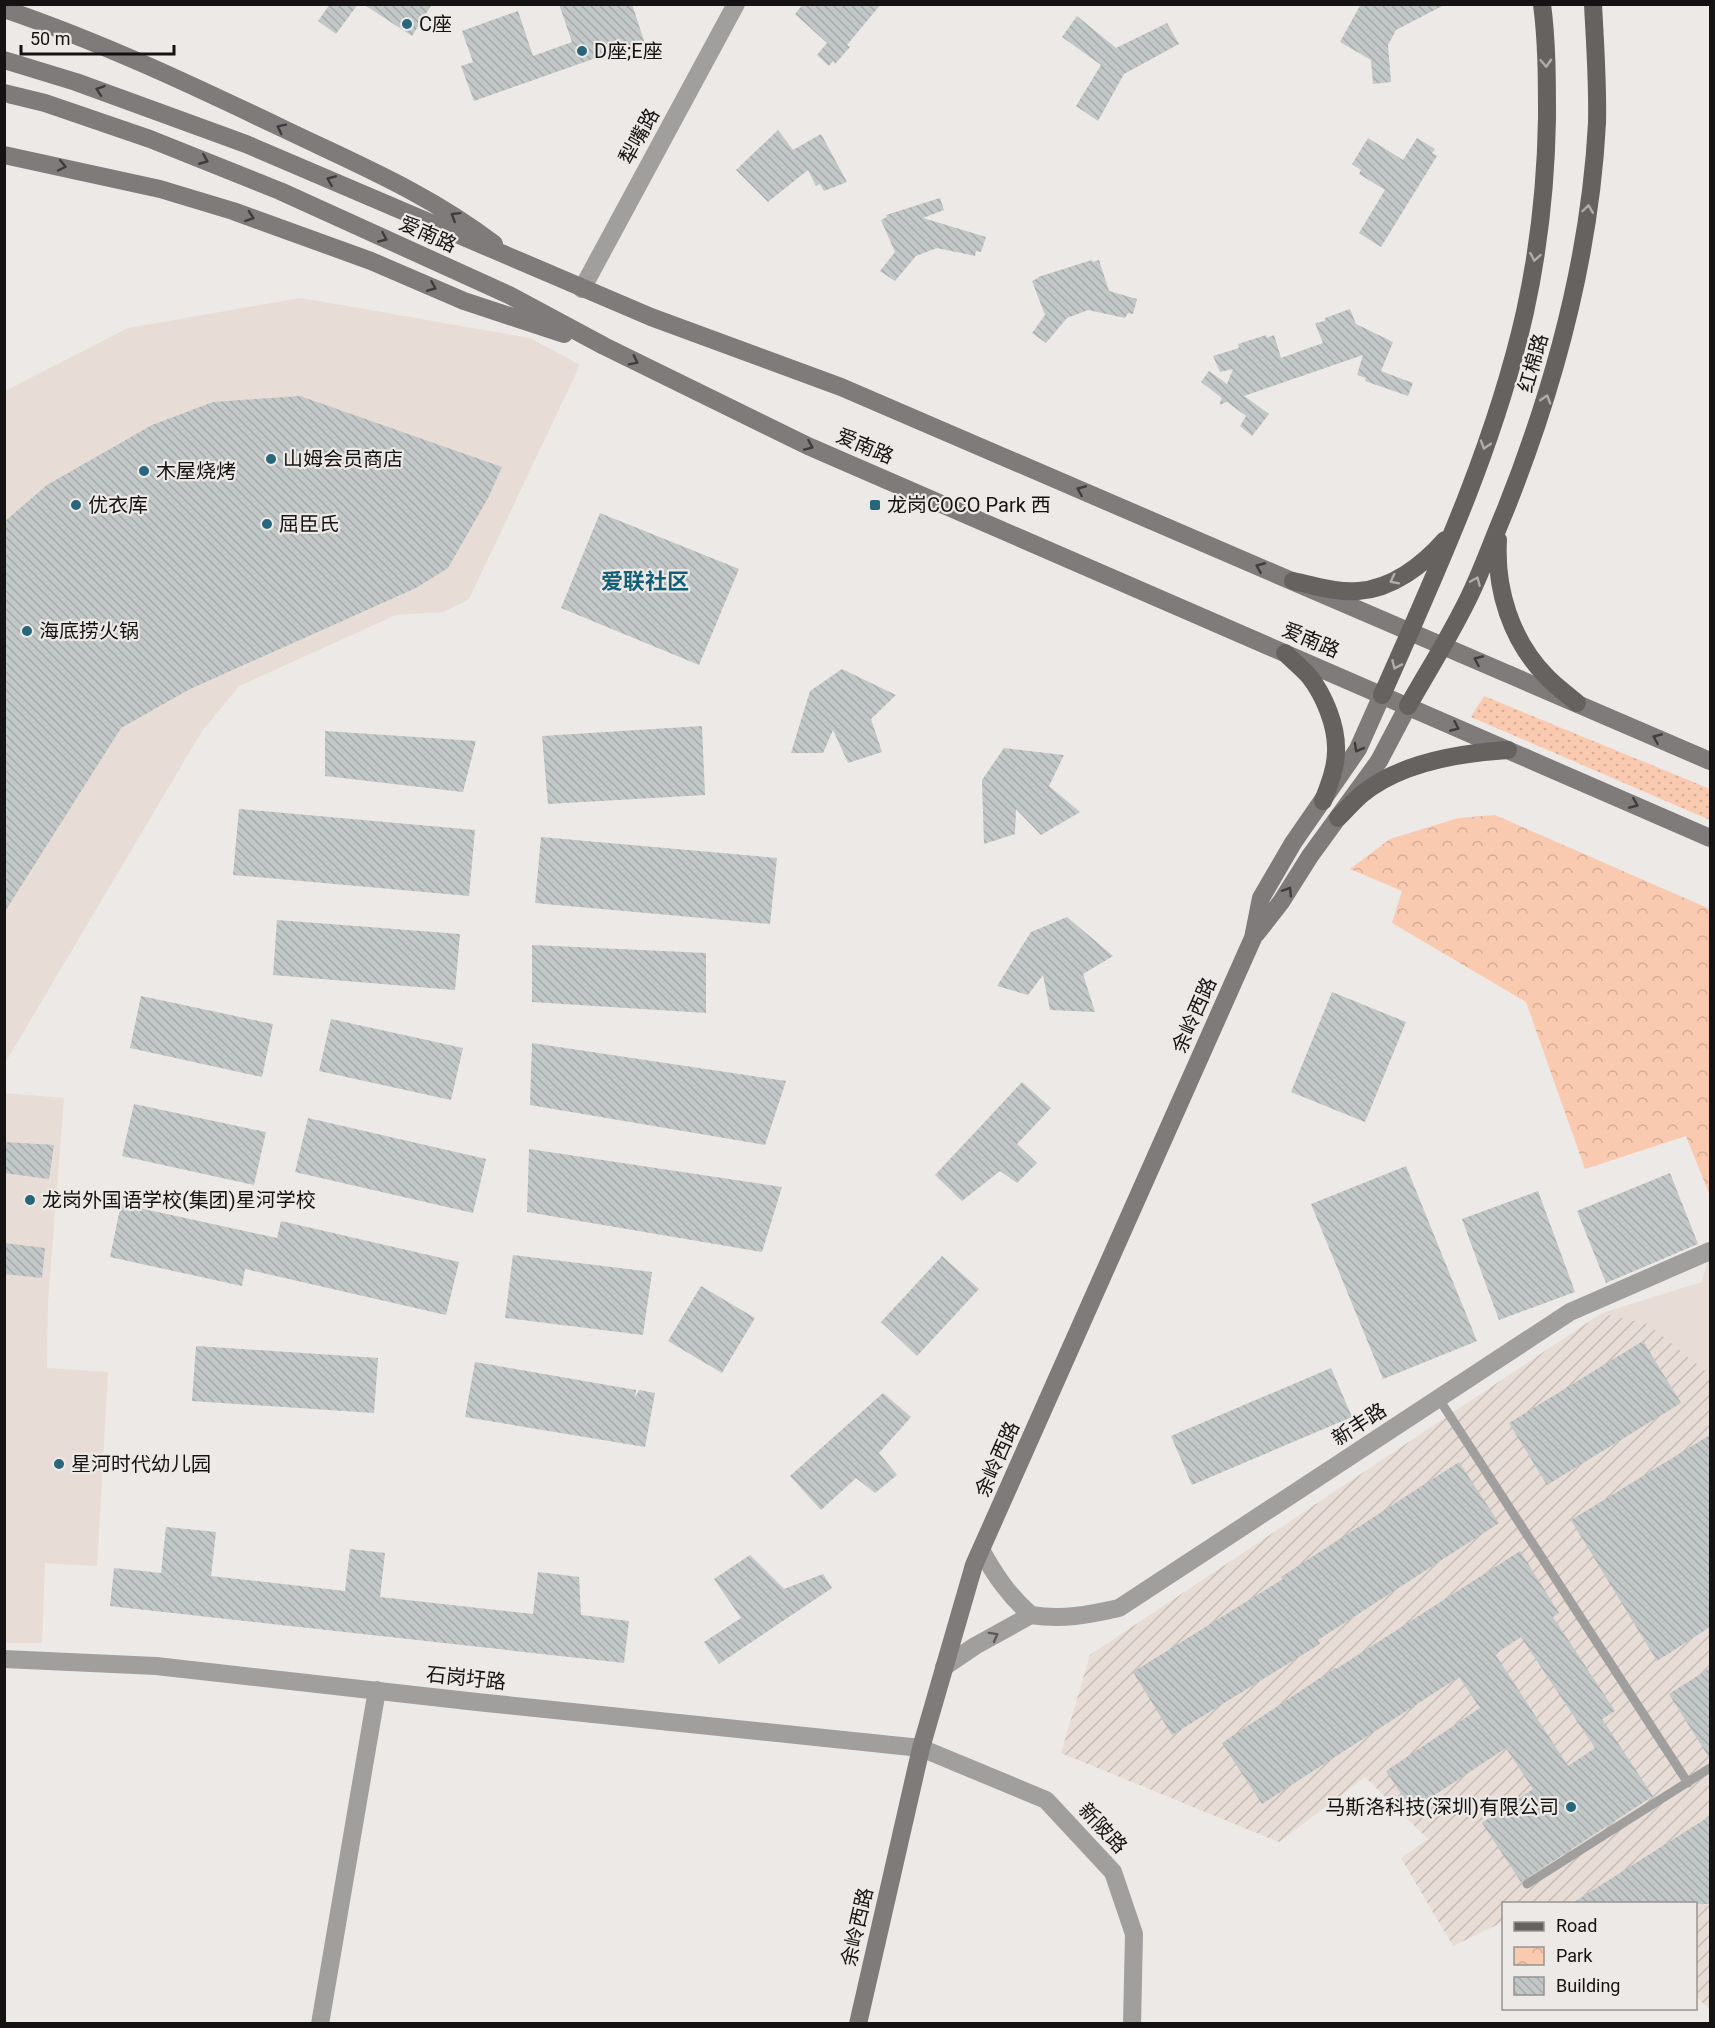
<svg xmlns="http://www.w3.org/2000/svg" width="1715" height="2028" font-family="Roboto,'Noto Sans SC',sans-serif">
  <defs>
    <pattern id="industrial-furrows" width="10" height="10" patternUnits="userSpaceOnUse" patternTransform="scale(1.5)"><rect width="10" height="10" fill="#e7dcd6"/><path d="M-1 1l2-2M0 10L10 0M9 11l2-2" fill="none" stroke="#c5bcb7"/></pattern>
    <pattern id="park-crowns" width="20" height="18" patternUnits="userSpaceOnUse" patternTransform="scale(1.5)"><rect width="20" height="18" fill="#f9cab0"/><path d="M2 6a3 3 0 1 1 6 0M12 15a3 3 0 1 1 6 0" fill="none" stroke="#d5ac96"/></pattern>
    <pattern id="garden-dots" width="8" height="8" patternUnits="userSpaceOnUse" patternTransform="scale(1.5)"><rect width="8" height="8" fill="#f9cab0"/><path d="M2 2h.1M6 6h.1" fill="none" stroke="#d5ac96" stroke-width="1.8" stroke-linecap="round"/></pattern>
    <pattern id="building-back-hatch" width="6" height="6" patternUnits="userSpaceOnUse" patternTransform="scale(1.5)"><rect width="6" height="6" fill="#c2c7c8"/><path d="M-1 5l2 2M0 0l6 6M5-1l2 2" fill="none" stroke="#a6aaab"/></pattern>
  </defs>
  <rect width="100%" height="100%" fill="#ede9e7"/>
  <path fill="#e7dcd6" d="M301,298L530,338L580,365L469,599L444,612L396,615L239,686L202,731L5,1063V391L128,328Z
    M5,1093L64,1098L48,1302L47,1368L108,1372L97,1566L45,1563L42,1643H5Z
    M1710,1252V1375L1648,1324L1602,1313L1702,1282Z"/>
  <path fill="url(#industrial-furrows)" d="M1602,1313L1648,1324L1710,1375V2009L1696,1997V1904H1504L1503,1922L1453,1946L1401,1858L1428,1839L1365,1777L1279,1842L1061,1753L1090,1655Z"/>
  <path fill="url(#park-crowns)" d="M1495,815L1710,909V1196L1686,1136L1585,1169L1526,1002L1392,923L1402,891L1350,869L1390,839L1458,818Z"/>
  <path fill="url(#garden-dots)" d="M1484,696L1710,789V820L1471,717Z"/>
  <path fill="url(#building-back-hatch)" fill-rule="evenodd" d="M330,4H358L336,34L318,21Z
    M363,4H432L412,36Z
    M559,4H632L644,41L474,101L461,66L473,62L462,31L518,11L533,56L572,42Z
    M803,4H881L847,45L850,47L835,64L833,61L829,66L817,55L827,43L795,14Z
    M1361,4H1446L1396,30L1388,45L1391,82L1373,84L1371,60L1340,42Z
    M1077,16L1116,48L1167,23L1179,44L1124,74L1098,121L1076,106L1101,65L1062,37Z
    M778,130L793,150L821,134L847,182L824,191L820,184L816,186L808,170L768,202L736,170Z
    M1368,138L1403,160L1417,138L1435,149L1432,153L1437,156L1381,247L1359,233L1385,190L1359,174L1361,170L1352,164Z
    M940,198L944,210L923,218L986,237L981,252L976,251L975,256L937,248L916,256L895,281L880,271L895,252L881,220L887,217L886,215Z
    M1092,260L1093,262L1099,260L1109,291L1137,299L1133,314L1128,313L1125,318L1088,310L1067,318L1046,343L1032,333L1045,315L1032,281L1038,278V277Z
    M1350,309L1356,324L1393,342L1381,371L1413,383L1408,396L1365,381L1366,378L1357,375L1363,355L1244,396L1269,414L1252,436L1240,426L1246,416L1227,402L1219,405L1222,398L1201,382L1209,371L1227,384L1233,369L1220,372L1213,356L1239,348L1238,344L1266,335L1267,338L1274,335L1281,358L1323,343L1315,323L1325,321V318Z
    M300,396L502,467L488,498L448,568L416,588L190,689L121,728L4,913V522L47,485L152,425L213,402Z
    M600,513L739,569L699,665L561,608Z
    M842,669L896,695L871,719L882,752L848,763L833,730L823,753H791L810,691Z
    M702,726L705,795L548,804L542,736Z
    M325,731L476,741L463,792L325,776Z
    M1004,748L1064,755L1049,786L1080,812L1041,835L1016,809L1015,834L984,844L982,780Z
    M239,809L475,830L469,896L233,875Z
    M541,837L777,858L770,924L535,903Z
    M1067,917L1113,956L1083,974L1095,1012L1050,1010L1043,975L1028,995L997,986L1031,932Z
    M277,920L460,934L455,990L273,975Z
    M532,945L706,953V1013L532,1002Z
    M1332,992L1406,1022L1365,1122L1291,1092Z
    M141,996L273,1024L262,1077L130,1048Z
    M331,1019L463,1048L451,1100L319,1071Z
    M532,1043L786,1081L765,1145L530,1105Z
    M1022,1082L1051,1108L1017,1144L1037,1163L1017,1183L1000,1171L962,1201L935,1175Z
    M134,1104L266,1132L254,1185L122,1156Z
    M308,1118L486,1159L473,1213L295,1172Z
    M4,1142L54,1145L49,1179L4,1173Z
    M529,1149L782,1187L762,1252L527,1212Z
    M1406,1166L1477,1341L1383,1379L1311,1204Z
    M1670,1173L1698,1244L1606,1283L1577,1211Z
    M1538,1191L1575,1292L1499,1320L1462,1219Z
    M121,1204L277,1238L281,1221L459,1262L446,1315L245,1269L242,1286L110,1257Z
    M4,1243L45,1248L42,1278L4,1274Z
    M513,1255L652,1272L643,1335L505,1318Z
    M942,1256L979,1289L917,1356L881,1322Z
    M701,1286L755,1318L722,1373L668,1341Z
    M1643,1341L1681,1403L1547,1485L1509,1423Z
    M196,1346L378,1358L374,1413L192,1401Z
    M475,1362L636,1390L635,1398L639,1390L655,1393L645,1447L465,1417Z
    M1331,1368L1352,1417L1192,1485L1171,1436Z
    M883,1393L911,1417L879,1453L897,1475L875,1493L856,1478L821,1510L790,1476Z
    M1710,1435V1627L1657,1661L1571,1520Z
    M1459,1462L1499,1523L1318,1640L1320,1644L1172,1735L1133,1672L1283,1579L1281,1577Z
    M166,1527L216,1532L211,1576L345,1591L350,1549L385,1553L380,1597L533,1614L538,1572L579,1577L581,1615L629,1621L624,1663L110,1606L114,1568L161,1573Z
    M1520,1551L1559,1613L1553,1617L1615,1711L1602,1719L1653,1796L1521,1882L1482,1823L1533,1789L1506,1748L1412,1810L1386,1771L1480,1708L1459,1677L1262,1804L1222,1743L1335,1668L1336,1669ZM1521,1637L1595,1748L1568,1766L1495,1654Z
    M750,1555L784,1589L823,1574L832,1588L719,1664L704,1642L741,1618L714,1579Z
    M1710,1668V1759L1669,1694Z
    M1710,1816V1904H1571Z"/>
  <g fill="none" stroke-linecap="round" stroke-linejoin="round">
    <path stroke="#a19f9e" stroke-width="9" d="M1439,1399L1688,1783
      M1527,1884L1710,1768"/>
    <path stroke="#a19f9e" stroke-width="18" d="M582,289L736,4
      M1031,1615C1062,1620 1088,1615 1119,1608L1570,1312L1710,1251
      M4,1659L156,1666L477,1702L921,1748L1046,1800L1113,1872L1134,1934L1132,2024
      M944,1667L975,1646L1031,1615C1009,1596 995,1575 981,1550
      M320,2024L377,1690"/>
    <path stroke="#7e7b7a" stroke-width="18" d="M4,9C101,42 194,86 286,130C359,165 429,194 494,244
      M4,60L76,82L246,144L651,317L841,387L1710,761
      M4,93L45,103L150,139L280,191L509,295L604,346L808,446L1710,838
      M4,155L160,189L233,211L371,261L464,301L564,334
      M1256,934L1281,902L1310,856L1379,761L1408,706
      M858,2024L921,1748L974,1565L1253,938L1261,898L1293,843L1358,749L1382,695"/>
    <path stroke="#656260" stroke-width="18" d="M1498,540C1495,589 1511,640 1546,676C1555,686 1567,694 1577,703
      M1293,581C1314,585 1336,593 1358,591C1392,589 1423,565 1445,540
      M1285,653C1293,661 1302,668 1309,676C1324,695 1337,726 1336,751C1336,768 1329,785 1323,801
      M1382,695C1437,571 1495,445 1525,312C1539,248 1546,183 1547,118C1547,81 1547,42 1542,4
      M1408,706C1429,669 1452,633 1470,595C1483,568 1493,539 1505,511C1555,386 1590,257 1597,123C1598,83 1595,44 1593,4
      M1338,818C1345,811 1353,802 1361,795C1399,763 1460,753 1508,750"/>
  </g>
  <defs><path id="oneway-chevron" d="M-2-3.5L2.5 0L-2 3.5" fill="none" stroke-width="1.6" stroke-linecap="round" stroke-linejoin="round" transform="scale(1.5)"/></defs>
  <g stroke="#b0acaa">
    <use href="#oneway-chevron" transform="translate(1546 63) rotate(87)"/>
    <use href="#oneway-chevron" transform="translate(1588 209) rotate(-82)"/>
    <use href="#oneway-chevron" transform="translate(1535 257) rotate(100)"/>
    <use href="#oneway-chevron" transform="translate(1546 399) rotate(-73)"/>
    <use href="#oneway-chevron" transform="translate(1485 445) rotate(108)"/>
    <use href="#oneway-chevron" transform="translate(1394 580) rotate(153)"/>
    <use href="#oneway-chevron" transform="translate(1476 581) rotate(-67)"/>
    <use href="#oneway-chevron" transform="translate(1396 665) rotate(114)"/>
  </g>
  <g stroke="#3e3c3c">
    <use href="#oneway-chevron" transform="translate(100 90) rotate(-161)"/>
    <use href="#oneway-chevron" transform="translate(281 128) rotate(-154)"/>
    <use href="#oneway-chevron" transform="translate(204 160) rotate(22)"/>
    <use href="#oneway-chevron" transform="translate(62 166) rotate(12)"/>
    <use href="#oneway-chevron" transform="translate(331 180) rotate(-157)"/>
    <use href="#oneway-chevron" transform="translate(455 216) rotate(-148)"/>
    <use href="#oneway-chevron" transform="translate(250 217) rotate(19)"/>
    <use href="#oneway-chevron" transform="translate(383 238) rotate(24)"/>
    <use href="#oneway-chevron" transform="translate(432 287) rotate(23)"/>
    <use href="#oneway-chevron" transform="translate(634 361) rotate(26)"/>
    <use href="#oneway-chevron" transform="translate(809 446) rotate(24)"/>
    <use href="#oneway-chevron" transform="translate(1081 490) rotate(-157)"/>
    <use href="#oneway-chevron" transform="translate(1260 567) rotate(-157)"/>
    <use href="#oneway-chevron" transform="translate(1478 660) rotate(-156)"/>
    <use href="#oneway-chevron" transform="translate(1455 727) rotate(24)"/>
    <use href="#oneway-chevron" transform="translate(1657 738) rotate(-157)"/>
    <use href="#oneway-chevron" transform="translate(1358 748) rotate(119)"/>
    <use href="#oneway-chevron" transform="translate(1634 804) rotate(23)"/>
    <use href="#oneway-chevron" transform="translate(1288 891) rotate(-58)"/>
  </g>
  <use stroke="#5a5858" href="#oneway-chevron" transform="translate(994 1636) rotate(-29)"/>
  <g fill="#28667c" stroke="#ede9e7" stroke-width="2">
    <circle cx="407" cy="24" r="6"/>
    <circle cx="582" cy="51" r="6"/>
    <circle cx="271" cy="459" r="6"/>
    <circle cx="144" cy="471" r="6"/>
    <circle cx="76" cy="505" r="6"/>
    <rect x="869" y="499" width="12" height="12" rx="3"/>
    <circle cx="267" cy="524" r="6"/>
    <circle cx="27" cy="631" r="6"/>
    <circle cx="30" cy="1200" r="6"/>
    <circle cx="59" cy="1464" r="6"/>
    <circle cx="1571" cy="1807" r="6"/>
  </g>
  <g text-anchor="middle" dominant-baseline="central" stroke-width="4.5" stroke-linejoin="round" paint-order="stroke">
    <g font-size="20" fill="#141212" stroke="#ede9e7" text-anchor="start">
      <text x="419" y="24">C座</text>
      <text x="594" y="51">D座;E座</text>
      <text x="283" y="459">山姆会员商店</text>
      <text x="156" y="471">木屋烧烤</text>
      <text x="88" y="505">优衣库</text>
      <text x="887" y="505">龙岗COCO Park 西</text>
      <text x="279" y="524">屈臣氏</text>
      <text x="39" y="631">海底捞火锅</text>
      <text x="42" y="1200">龙岗外国语学校(集团)星河学校</text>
      <text x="71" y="1464">星河时代幼儿园</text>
      <text x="1559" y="1807" text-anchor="end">马斯洛科技(深圳)有限公司</text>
    </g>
    <g font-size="20" fill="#141212" stroke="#ede9e7">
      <text transform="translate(639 136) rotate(-61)">犁嘴路</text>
      <text transform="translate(428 234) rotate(24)">爱南路</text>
      <text transform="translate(1533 363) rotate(-74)">红棉路</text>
      <text transform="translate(865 446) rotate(23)">爱南路</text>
      <text transform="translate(1311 640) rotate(23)">爱南路</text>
      <text transform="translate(1194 1015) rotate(-66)">余岭西路</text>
      <text transform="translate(1359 1424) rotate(-33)">新丰路</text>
      <text transform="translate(997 1459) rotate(-66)">余岭西路</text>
      <text transform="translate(466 1678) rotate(6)">石岗圩路</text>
      <text transform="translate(1103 1828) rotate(47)">新陂路</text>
      <text transform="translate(857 1927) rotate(-77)">余岭西路</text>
    </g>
    <g font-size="22" font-weight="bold" fill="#126078" stroke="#ede9e7">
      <text x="645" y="581">爱联社区</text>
    </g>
  </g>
  <rect width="1715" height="2028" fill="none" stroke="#141212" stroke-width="12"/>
  <rect x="1502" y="1902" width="195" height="108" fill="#ede9e7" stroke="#969392" stroke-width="1.5"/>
  <rect x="1514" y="1922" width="30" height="9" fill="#656260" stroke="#969392" stroke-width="1.5"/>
  <text x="1556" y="1932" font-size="18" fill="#141212">Road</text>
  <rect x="1514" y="1947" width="30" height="18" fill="url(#park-crowns)" stroke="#969392" stroke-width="1.5"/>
  <text x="1556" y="1962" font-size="18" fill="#141212">Park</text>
  <rect x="1514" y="1977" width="30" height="18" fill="url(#building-back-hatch)" stroke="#969392" stroke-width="1.5"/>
  <text x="1556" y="1992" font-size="18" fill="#141212">Building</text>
  <path d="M21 45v9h153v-9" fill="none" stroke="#141212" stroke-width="3"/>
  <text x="30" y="45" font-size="18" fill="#141212" stroke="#ede9e7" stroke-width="4.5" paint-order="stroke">50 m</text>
</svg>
